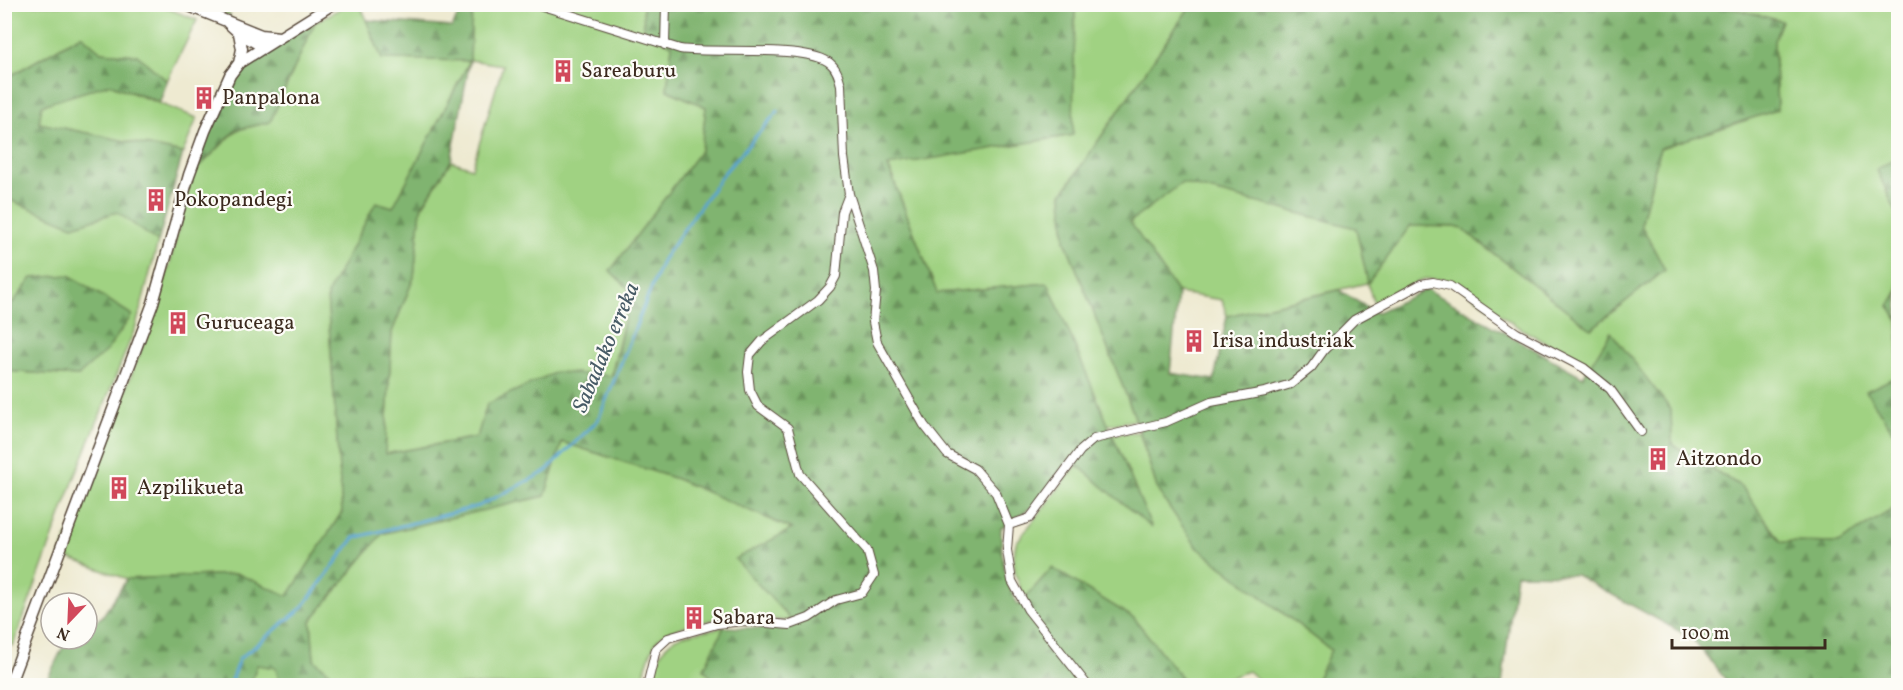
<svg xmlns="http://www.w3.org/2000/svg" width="1903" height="690" font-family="Vollkorn,serif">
  <defs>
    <pattern id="forest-firs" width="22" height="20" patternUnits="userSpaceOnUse" patternTransform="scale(1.5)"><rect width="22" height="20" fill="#80b470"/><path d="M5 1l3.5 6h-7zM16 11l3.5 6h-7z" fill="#6a935b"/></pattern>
  </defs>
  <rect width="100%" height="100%" fill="#fdfcf7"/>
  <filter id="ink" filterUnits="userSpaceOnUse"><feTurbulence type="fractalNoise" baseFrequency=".0167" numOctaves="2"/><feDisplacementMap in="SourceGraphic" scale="12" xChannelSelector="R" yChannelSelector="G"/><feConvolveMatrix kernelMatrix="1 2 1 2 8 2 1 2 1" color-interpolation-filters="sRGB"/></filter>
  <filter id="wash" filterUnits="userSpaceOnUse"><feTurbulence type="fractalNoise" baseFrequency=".008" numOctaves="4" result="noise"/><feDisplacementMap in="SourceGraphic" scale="24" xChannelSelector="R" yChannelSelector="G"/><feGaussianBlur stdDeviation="1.35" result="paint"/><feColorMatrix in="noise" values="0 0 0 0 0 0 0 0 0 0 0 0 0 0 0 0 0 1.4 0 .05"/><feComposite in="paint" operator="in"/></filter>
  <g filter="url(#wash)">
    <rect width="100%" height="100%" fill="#eeead1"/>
    <path fill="#a0d282" stroke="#6e7e50" stroke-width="1.5" d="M5,5H159L197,20L167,81L137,55L101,52L81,35L5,79Z
      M205,5H228L230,17Z
      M347,5H360L382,59L470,60L472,5H643L644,31L672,45L667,90L706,107L701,150L611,271L631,291L611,376L556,372L477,437L385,454L392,332L414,277L421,208L451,161L472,168L503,65L470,60L393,208L327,295L342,512L288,597L238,574L127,579L60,555L150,328L170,263L192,174L237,130L270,122L315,22Z
      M1075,5H1191L1062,194L1065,240L1136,420L1108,425L1048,283L937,293L888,165L1072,135Z
      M1715,5H1898V156L1877,170L1898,216V291L1889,306L1898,321V376L1867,391L1898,439V506L1838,543L1781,542L1742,487L1672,444L1671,410L1610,333L1590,367L1518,327L1457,285L1443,279H1424L1374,303L1367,283L1227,316L1222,300L1178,293L1129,222L1182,183L1356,228L1368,282L1410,226L1460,227L1591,329L1665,270L1641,225L1660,148L1777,110L1774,41Z
      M109,84L197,118L183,153L39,123L41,105Z
      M5,197L73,226L117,212L158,242L136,326L73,482L13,646L4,644L5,371L78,376L5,313Z
      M1139,432L1158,491L1197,547L1331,650L1314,685H1264L1248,671L1210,685H1187L1134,618L1052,568L1025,598C1016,579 1011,564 1016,543L1077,465L1151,526L1112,434Z
      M562,442L677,479L792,529L793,621C778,621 765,618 751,617C732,615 665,625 656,642C648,654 645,672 641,685H346L314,660L311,621L382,533L545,496Z
      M724,627L704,669L718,685L650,686C665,630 672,638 724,627Z
      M257,664L276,668L280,685L250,686Z"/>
    <path fill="url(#forest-firs)" stroke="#5e6f47" stroke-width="1.5" d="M1716,4L1782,21L1774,41L1777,110L1660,148L1641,225L1665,270L1591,329L1460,227L1410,226L1368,283L1356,228L1182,183L1130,222L1178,293L1170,373L1214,380L1227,316L1339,290L1376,313L1427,289L1583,377L1611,332L1671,410L1672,444L1742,487L1781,542L1838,543L1898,506V685H1730L1692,638L1576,575L1516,574L1502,685H1314L1331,650L1197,547L1158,491L1136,420L1065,240L1062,194L1191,5Z
      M360,5L367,20L452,27L464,5H472L470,60L451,161L421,208L414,277L392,332L385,454L477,437L487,404L556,372L612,376L631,291L610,271L701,150L706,107L667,90L672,45L644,31L643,5H1075L1073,135L888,166L937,293L1048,283L1152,528L1070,459L1033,506L1001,528C1001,558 1004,579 1018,606L1052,568L1134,618L1187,685H718L704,669L724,627L783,629L792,621L735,559L792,529L677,479L562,442L545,496L382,534L311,621L314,660L346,685H280L276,668L257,665L250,685L44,686L67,639H87V626L102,617L127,579L238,574L288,596L342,512L327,295L376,202L393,207L470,61L382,59Z
      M315,22L270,122L236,130L192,174C204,144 217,91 240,69C262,49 289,36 315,22Z
      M81,35L101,52L137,55L167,81L160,102L109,84L42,105L39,123L183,153L158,242L117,212L73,226L5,198V79Z
      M1898,156V216L1877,170Z
      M69,275L132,315L108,349L78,376L5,371V313L32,278Z
      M1898,291V321L1889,306Z
      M1898,376V439L1866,391Z"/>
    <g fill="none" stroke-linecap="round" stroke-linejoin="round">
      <path stroke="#58a4d1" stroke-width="3" d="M229,686L239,659L302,608L354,538L479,506L545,472L598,420L663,259L723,174L778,111"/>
    </g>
  </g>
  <g filter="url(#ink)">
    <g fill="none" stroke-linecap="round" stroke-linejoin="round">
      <g stroke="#564739" stroke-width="10">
        <path id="minor" d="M536,4L680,49C714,54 809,44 831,64C837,69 839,77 841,85L844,157L849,194L874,271L876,291L873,322L877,342L924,425L947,454L975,469L996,493L1009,525L1007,550L1012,581L1028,610L1088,686
          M665,45L666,4
          M1009,525L1030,518L1080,451L1094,439L1166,422L1211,402L1265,392L1291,384L1311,368L1324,350L1354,320L1421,284L1433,282L1450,286L1517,333L1584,368L1610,389L1641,432
          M647,686L656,649L668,638L717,624L743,621L790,625L809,618L836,600L862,593L874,575L867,550L800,474L788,428L758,406L750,390L748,372L750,355L762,341L818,300L830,287L836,276L842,212L849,194"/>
      </g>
      <g stroke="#564739" stroke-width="13">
        <path id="tertiary" d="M184,4L261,35L279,37
          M239,33L256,43L267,44
          M239,63L333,4
          M9,686L153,303L189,175L205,131L230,75L239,63L242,49L239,33L228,23"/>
      </g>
      <use href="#minor" stroke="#fff" stroke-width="8"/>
      <use href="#tertiary" stroke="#fff" stroke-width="10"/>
    </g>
  </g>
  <defs>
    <g id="building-bare" transform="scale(1.8)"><path d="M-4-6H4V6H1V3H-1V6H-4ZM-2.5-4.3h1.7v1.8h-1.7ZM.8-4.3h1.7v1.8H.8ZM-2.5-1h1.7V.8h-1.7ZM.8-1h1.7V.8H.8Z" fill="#d1495b" stroke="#fdfcf7" stroke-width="2.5" paint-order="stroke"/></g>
  </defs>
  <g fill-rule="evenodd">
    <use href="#building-bare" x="563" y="71"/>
    <use href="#building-bare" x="204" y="98"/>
    <use href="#building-bare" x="156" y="200"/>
    <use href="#building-bare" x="178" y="323"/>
    <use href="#building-bare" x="1194" y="341"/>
    <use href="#building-bare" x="1658" y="459"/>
    <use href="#building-bare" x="119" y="488"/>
    <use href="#building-bare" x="694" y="618"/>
  </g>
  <g text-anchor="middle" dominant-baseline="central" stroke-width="4.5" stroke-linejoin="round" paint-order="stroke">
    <g font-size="21" fill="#3b2a1e" stroke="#fdfcf7" text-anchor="start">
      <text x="581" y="71">Sareaburu</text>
      <text x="222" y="98">Panpalona</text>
      <text x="174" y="200">Pokopandegi</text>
      <text x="196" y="323">Guruceaga</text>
      <text x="1212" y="341">Irisa industriak</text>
      <text x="1676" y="459">Aitzondo</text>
      <text x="137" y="488">Azpilikueta</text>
      <text x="712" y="618">Sabara</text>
    </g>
    <g font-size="22" font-style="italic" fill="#475b66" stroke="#fdfcf7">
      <text transform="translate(607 348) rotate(-67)">Sabadako erreka</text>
    </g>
  </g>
  <rect width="1903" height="690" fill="none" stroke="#fdfcf7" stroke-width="24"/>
  <g transform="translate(69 621) rotate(203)"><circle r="28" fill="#fdfcf7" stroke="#afa8a0" stroke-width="1.5"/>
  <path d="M0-4.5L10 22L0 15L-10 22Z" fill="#d1495b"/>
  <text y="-9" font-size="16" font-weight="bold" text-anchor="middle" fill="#3b2a1e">N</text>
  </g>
  <path d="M1672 639v9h153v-9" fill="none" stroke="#3b2a1e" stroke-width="3"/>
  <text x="1681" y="639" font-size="18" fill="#3b2a1e" stroke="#fdfcf7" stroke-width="4.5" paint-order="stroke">100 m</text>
</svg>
